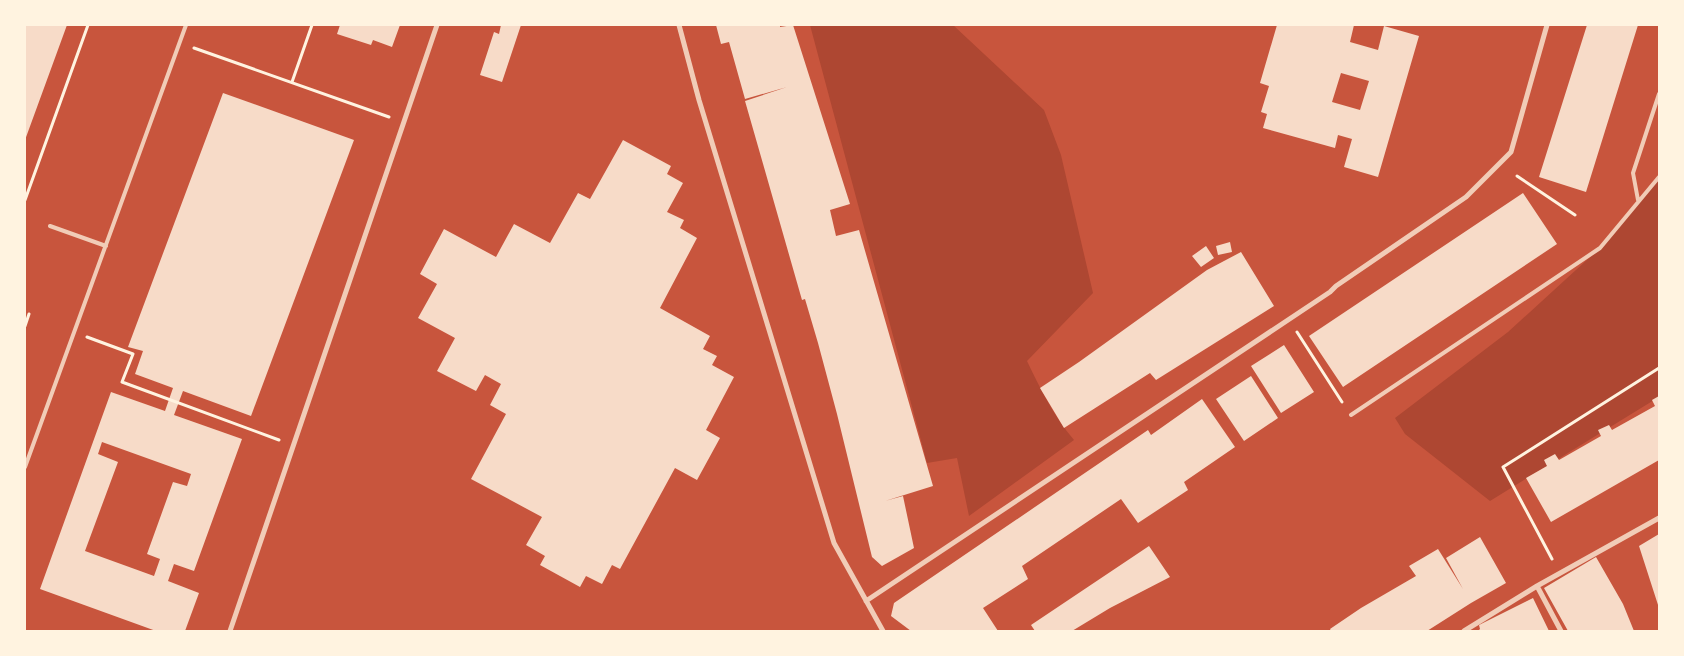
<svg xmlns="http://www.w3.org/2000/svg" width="1684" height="656" font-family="Manrope,sans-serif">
  <rect width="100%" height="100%" fill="#c8553d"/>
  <path fill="#ae4732" d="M810,25H953L1044,110L1061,155L1093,293L1027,361C1040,388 1054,417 1074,440L969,516L957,458L927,463Z
    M1659,179V397L1490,501L1405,434L1395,418L1508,332L1600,248Z"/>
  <path fill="#f7dbc8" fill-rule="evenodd" d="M25,25H67L25,140Z
    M340,25H400L392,47L373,40L371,45L337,34Z
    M501,25H521L502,82L480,75L494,32L499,34Z
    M716,25H780V27L793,25L850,204L830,210L836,236L859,230L933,486L885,501L903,496L914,548L882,566L872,557L837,414L818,343L805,299L802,300L745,101L787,87L745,99L729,42L721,44Z
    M1277,25H1354L1350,42L1378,50L1384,26L1419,36L1378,177L1344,167L1352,139L1338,135L1335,148L1263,128L1267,114L1261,112L1269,86L1260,83ZM1341,73L1369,81L1360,110L1332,102Z
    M1587,25H1638L1586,192L1539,177Z
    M223,93L354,140L251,416L183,391L174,415L242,439L194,571L174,564L168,581L199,593L185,631H156L40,589L111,392L165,411L173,388L135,374L143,351L128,347ZM102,442L191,474L187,486L173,482L147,554L160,559L154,576L85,551L118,462L98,454Z
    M623,140L671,166L667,174L683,183L667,212L684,220L680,228L697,238L660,308L710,336L703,349L717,356L712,365L734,377L706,430L720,438L697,480L675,468L620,569L612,565L602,584L586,576L580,587L540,565L545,556L526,545L542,517L471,479L506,414L490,405L501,384L485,375L476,391L437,371L455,338L418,318L437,284L420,274L444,229L496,257L514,224L550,243L578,193L590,199Z
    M1523,193L1557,244L1343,387L1309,336Z
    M1230,242L1232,252L1218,255L1216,246Z
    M1206,246L1214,258L1201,267L1192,256Z
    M1241,252L1274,306L1156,380L1150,373L1064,428L1040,388L1079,362L1207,270Z
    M1284,345L1314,392L1281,413L1251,366Z
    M1251,376L1278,418L1244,441L1216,399Z
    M1659,396V460L1551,522L1526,478L1547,466L1544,460L1555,454L1559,460L1601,436L1598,430L1609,425L1612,430L1655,406L1652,400Z
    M1202,399L1235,447L1184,482L1188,490L1138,523L1121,499L1022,566L1028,579L983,608L998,631H911L891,616L894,603L1148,430L1151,435Z
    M1659,534V608L1639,546Z
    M1480,537L1506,583L1471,603L1427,631H1331L1330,629L1361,608L1416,576L1409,566L1438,549L1463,589L1446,558Z
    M1149,546L1170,577L1110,608L1072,631H1035L1031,625Z
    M1596,557L1623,604L1634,631H1568L1544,588Z
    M1533,598L1549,631H1478L1480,629L1479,625Z"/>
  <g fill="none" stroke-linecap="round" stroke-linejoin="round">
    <path stroke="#fff3e0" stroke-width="3" d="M194,48L389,117
      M292,82L312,25
      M1517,176L1575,215
      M25,200L88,25
      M25,326L29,314
      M1297,332L1342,402
      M87,337L133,354L122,382L279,440
      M1552,559L1503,467L1659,368"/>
    <path stroke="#f1ccb7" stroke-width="4" d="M1638,200L1633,173L1659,94
      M50,226L106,246
      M1351,415L1600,248L1659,177
      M25,467L186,25"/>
    <path stroke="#f1ccb7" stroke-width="5" d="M679,25L699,100L834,543L883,631
      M1537,586L1561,631
      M866,601L1330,292L1336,286L1466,197L1511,152L1547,25
      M230,631L437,25
      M1464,631L1537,586L1659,518"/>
  </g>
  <rect width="1684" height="656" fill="none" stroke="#fff3e0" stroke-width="52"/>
</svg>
